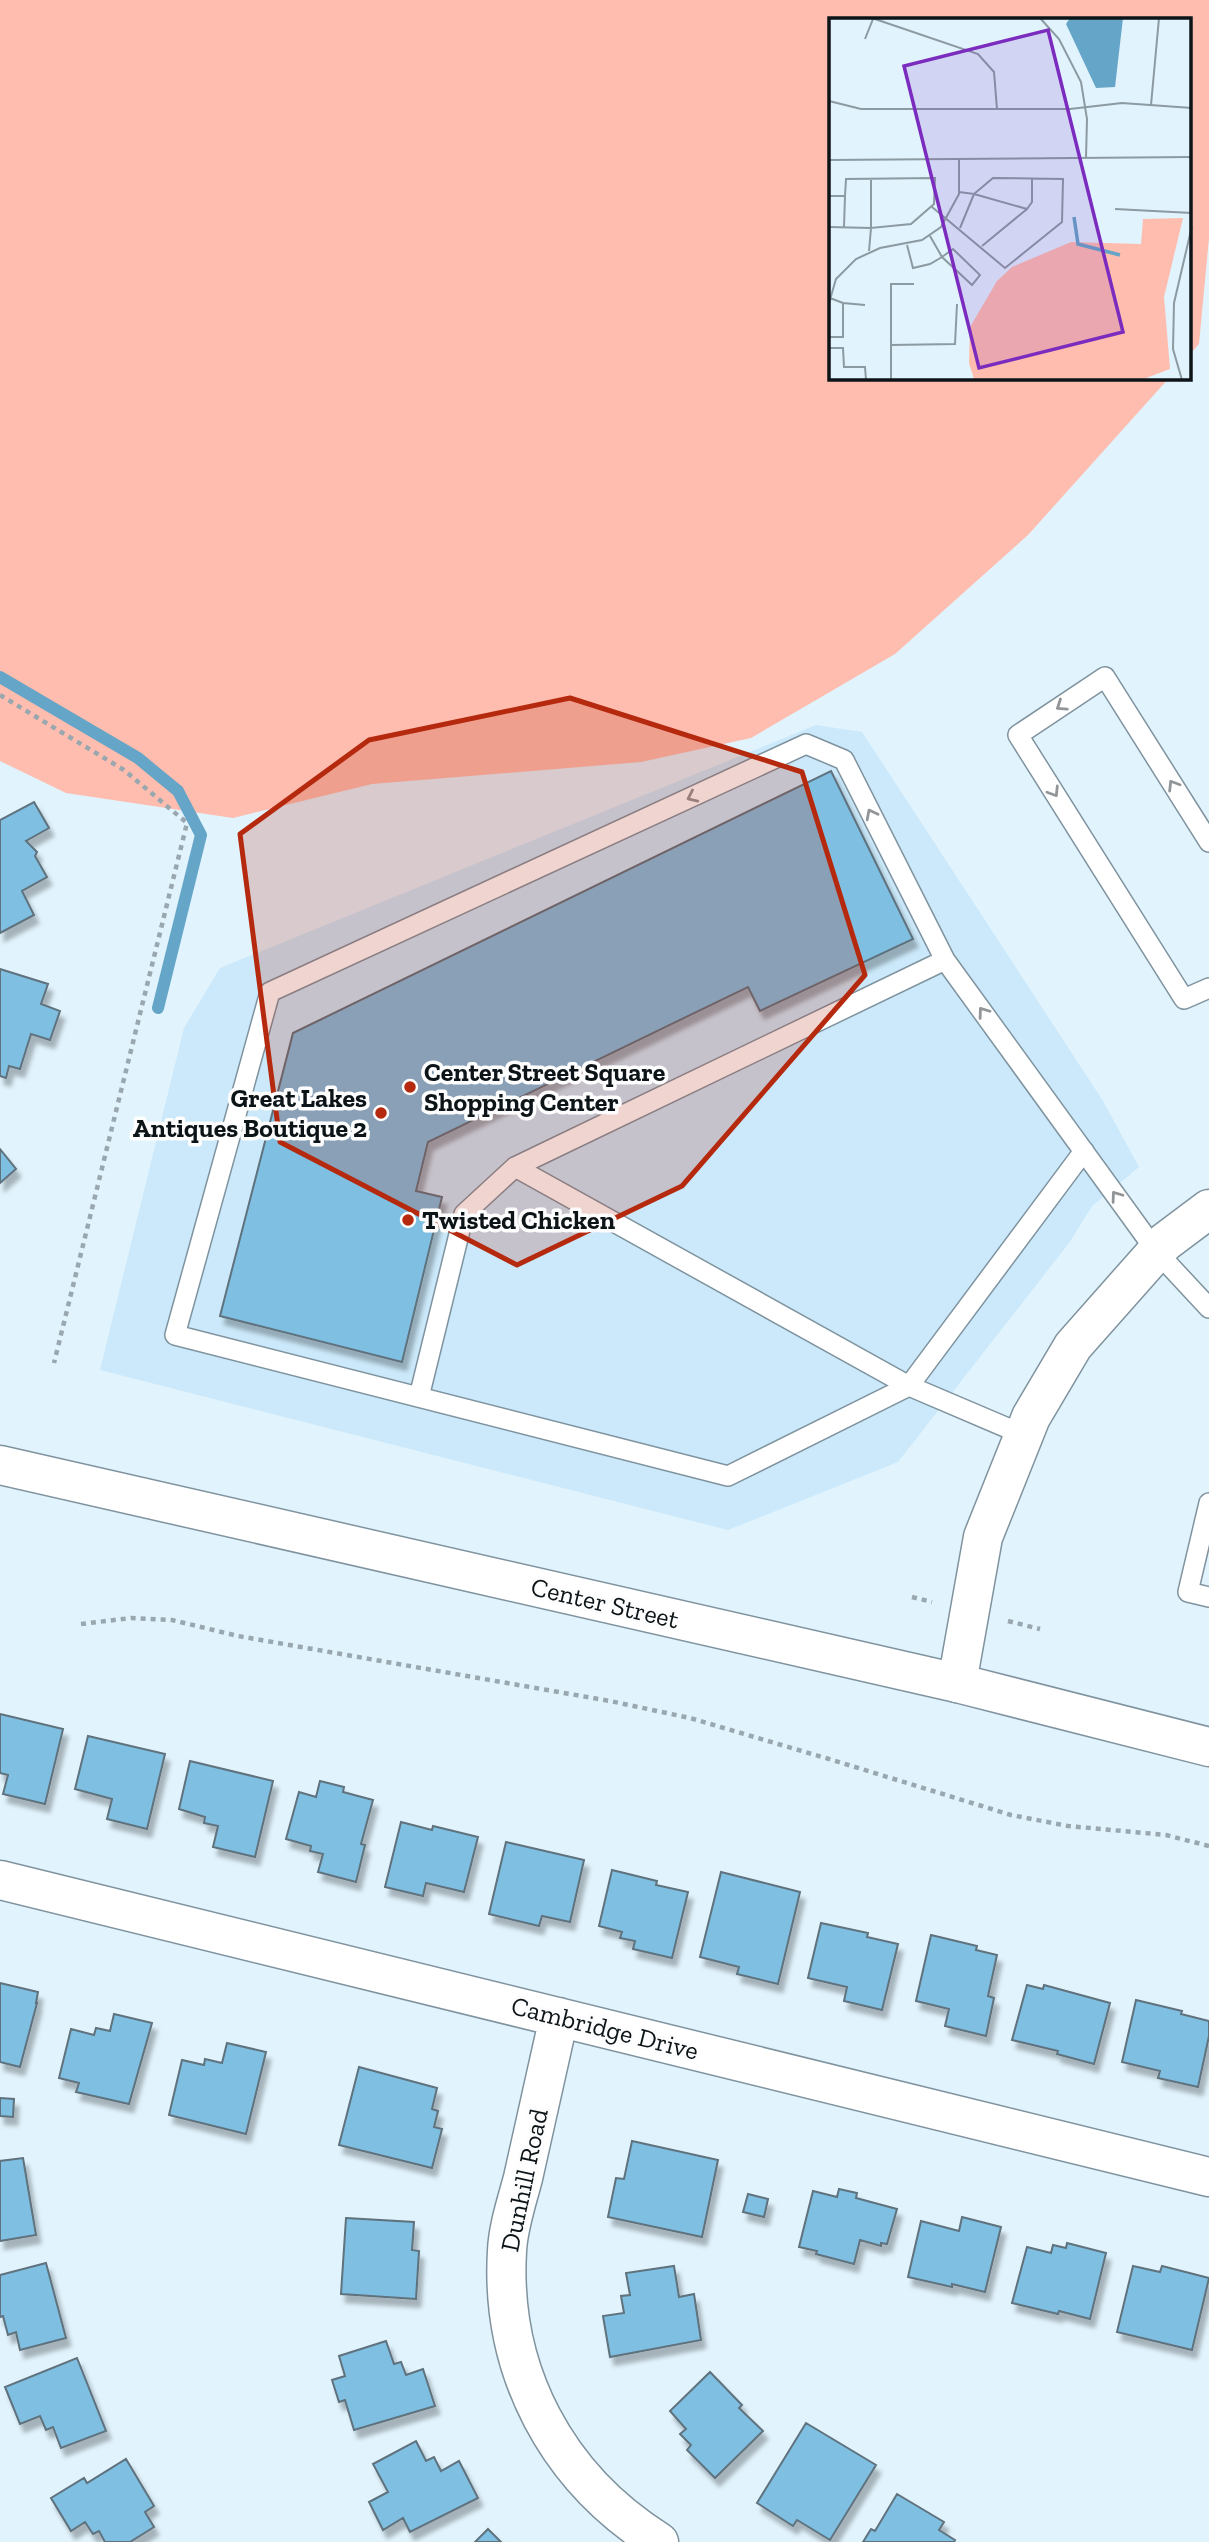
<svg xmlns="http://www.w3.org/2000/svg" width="1209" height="2542" font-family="'Zilla Slab',serif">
  <defs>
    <filter id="shadow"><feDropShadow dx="4.5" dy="8" stdDeviation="2" flood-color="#0004"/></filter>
  </defs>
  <rect width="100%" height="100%" fill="#e1f3fd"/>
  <path fill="#cbe9fa" d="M816,725L862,732L1103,1101L1139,1167L1092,1206L1069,1243L898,1462L728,1530L100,1370L184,1028L220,968Z"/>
  <path fill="#febdae" d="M0,0H1209V238L1199,344L1190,354V19H831V378H1169L1028,535L895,654L751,738L641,762L372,784L233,818L66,793L0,761Z"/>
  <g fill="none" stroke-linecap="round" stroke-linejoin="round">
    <path stroke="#65a5c7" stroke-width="12" d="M0,677L138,758L178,791L201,835L158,1008"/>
  </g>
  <path fill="#7fbfe2" stroke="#5e727d" stroke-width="2" filter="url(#shadow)" d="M831,771L913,939L760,1011L748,987L428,1142L416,1191L442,1197L402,1362L220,1316L293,1033Z
    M34,802L49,828L26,841L37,852L35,856L47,877L22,891L34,915L0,933V820Z
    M0,969L48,984L41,1004L60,1011L50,1040L31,1034L20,1069L9,1066L6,1078L0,1076Z
    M0,1149L16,1169L0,1183Z
    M0,1714L63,1729L45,1804L3,1794L8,1775L0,1773Z
    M88,1736L165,1754L147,1829L107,1819L112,1799L75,1789Z
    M190,1761L273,1781L255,1857L213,1847L218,1826L204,1823L205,1817L179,1809Z
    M320,1781L344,1787L343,1792L373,1800L361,1844L365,1845L356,1882L318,1872L323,1854L310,1851L311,1846L286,1839L299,1792L316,1797Z
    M401,1822L432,1830L433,1826L478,1837L464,1892L426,1883L423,1896L385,1887Z
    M506,1842L584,1860L570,1922L542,1916L539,1926L489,1914Z
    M612,1870L657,1881L656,1885L688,1892L672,1958L633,1949L635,1941L620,1938L622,1932L599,1926Z
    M721,1872L800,1892L778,1984L737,1974L739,1967L700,1957Z
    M821,1923L868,1933L867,1937L898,1944L882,2010L844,2001L847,1987L808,1978Z
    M931,1935L977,1946L976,1950L997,1955L988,1996L994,1998L986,2036L945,2026L949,2009L916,2001Z
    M0,1983L38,1992L36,2003H37L20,2067L0,2062Z
    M1027,1985L1043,1989L1044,1985L1110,2003L1094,2064L1057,2054L1058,2051L1012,2040Z
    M1136,2000L1182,2011L1181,2014L1209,2021V2036L1198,2087L1158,2078L1160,2071L1122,2062Z
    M114,2014L152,2023L129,2104L76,2092L79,2083L59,2078L71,2029L94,2035L96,2028L110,2031Z
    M227,2043L266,2052L246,2134L169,2115L182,2060L204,2065L205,2059L222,2063Z
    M359,2067L437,2088L432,2109L438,2111L434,2127L442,2129L432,2168L339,2145Z
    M0,2098L14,2099L13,2117L0,2116Z
    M632,2141L718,2160L702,2237L608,2217L616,2178L624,2179Z
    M23,2158L36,2235L0,2241V2161Z
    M839,2189L857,2193L856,2198L897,2209L887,2244L881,2243V2246L860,2240L854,2264L816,2254L817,2251L799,2247L813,2191L837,2197Z
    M748,2194L768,2199L764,2217L743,2212Z
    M962,2217L1001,2227L985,2292L952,2284V2287L908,2277L921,2221L959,2231Z
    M346,2218L414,2222L412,2250L419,2251L416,2299L341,2294Z
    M1067,2243L1106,2253L1090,2319L1059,2311L1058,2314L1012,2303L1027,2247L1051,2253L1053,2245L1066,2248Z
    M46,2263L66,2338L20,2350L16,2332L8,2335L3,2316L0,2317V2275Z
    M674,2266L679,2297L694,2294L701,2340L610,2357L603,2316L624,2313L621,2296L630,2295L626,2273Z
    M1133,2266L1160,2272L1162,2266L1209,2278L1192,2350L1117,2332Z
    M386,2341L394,2364L401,2362L406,2375L423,2369L435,2406L354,2430L345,2400L339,2402L332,2380L345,2376L339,2356Z
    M77,2358L106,2431L61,2448L53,2427L46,2430L40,2416L20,2424L5,2387Z
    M710,2372L742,2405L739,2408L763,2431L715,2478L687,2450L691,2445L680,2434L686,2429L670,2411Z
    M806,2423L876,2465L830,2540L797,2520L793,2526L757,2503Z
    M416,2441L426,2461L434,2457L441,2471L459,2461L478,2498L410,2532L403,2518L383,2530L369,2502L388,2492L373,2464Z
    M126,2459L154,2506L145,2512L154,2527L130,2542H105L99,2531L93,2534L85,2522L71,2531L51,2498L84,2478L87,2483Z
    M897,2494L944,2522L939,2530L955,2540L954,2542H863L871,2529L875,2531Z
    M488,2529L501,2542H475Z"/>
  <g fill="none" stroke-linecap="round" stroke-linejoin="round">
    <g stroke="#7f939f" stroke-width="22">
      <path id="lane" d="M1209,842L1105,677L1018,735L1184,999L1209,988
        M515,1167L909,1386L1084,1151
        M419,1397L464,1214L515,1167L945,960
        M1024,1435L909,1386L728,1476L175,1335L270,992L806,744L844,760L945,960L1156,1251L1209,1308
        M1209,1503L1188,1592L1209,1597"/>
    </g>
    <g stroke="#7f939f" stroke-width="41">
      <path id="street" d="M957,1683L983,1537L1031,1417L1073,1346L1165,1242L1209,1209
        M0,1880L1209,2177
        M559,2017C547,2071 535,2124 523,2178C517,2201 508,2227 507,2251C500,2372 557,2478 659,2542"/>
    </g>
    <g stroke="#7f939f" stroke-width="41">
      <path id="secondary" d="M0,1465L957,1683L1209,1747"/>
    </g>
    <path stroke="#99a7af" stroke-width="4.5" stroke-dasharray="5 5" stroke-linecap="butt" d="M0,695L124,770L187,823L54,1363
      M912,1597L932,1602
      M1008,1621L1040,1629
      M81,1624L131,1618L172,1620L238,1636L610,1701L690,1718L829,1759L1011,1815L1068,1826L1166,1835L1209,1846"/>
    <use href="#lane" stroke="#fff" stroke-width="19"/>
    <use href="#street" stroke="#fff" stroke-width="38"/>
    <use href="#secondary" stroke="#fff" stroke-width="38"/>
  </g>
  <defs><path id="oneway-chevron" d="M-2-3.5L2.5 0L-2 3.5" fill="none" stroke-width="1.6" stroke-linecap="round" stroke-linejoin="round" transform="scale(1.75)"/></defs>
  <g stroke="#929597">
    <use href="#oneway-chevron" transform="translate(1061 706) rotate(146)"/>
    <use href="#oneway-chevron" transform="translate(1173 785) rotate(-122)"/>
    <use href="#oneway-chevron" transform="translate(1054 792) rotate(58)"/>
    <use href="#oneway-chevron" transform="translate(692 797) rotate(155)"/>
    <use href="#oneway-chevron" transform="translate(871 814) rotate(-117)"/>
    <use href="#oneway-chevron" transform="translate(983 1012) rotate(-126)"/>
    <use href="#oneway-chevron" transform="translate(1116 1196) rotate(-126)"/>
  </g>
  <path fill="#b5290e" fill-opacity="0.2" stroke="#b5290e" stroke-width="5" stroke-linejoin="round" d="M570,698L802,772L865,975L682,1186L517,1265L280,1142L240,834L369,740Z"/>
  <g fill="#b5290e" stroke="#fdfdfd" stroke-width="2.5">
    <circle cx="410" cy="1087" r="7"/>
    <circle cx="381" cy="1113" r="7"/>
    <circle cx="408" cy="1220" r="7"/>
  </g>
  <g text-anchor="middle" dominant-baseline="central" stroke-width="7" stroke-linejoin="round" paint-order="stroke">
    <g font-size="26" font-weight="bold" fill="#0c1418" stroke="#fdfdfd" text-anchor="start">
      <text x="424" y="1072">Center Street Square<tspan x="424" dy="30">Shopping Center</tspan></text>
      <text x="367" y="1098" text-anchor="end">Great Lakes<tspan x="367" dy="30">Antiques Boutique 2</tspan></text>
      <text x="422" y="1220">Twisted Chicken</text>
    </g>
    <g font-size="26" fill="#0c1418" stroke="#fdfdfd">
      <text transform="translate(605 1603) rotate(13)">Center Street</text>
      <text transform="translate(605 2028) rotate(14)">Cambridge Drive</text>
      <text transform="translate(524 2180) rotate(-78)">Dunhill Road</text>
    </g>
  </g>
  <g transform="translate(829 18)">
    <rect width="362" height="362" fill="#e1f3fd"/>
    <path d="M354,200L335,279L341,351L312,362L145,361L140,345L141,309L168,263L183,249L242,224L312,226L314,201Z" fill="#febdae"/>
    <path d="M241,0H294L286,69L267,70L237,6Z" fill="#65a5c7"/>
    <path fill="none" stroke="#65a5c7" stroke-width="3.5" d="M245,199L249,226L291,237"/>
    <path fill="none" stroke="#8c9aa1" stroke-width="2" d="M43,0L149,36L165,54L168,91M211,0L230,21L252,64L258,101L257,140M36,21L44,1M0,83L32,91H241L293,85L363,90M322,87L330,0M0,142L363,139M0,178H16L15,209M16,178L17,161L106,160L105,186L82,206L42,210V162M103,189L176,250L233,204L234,161L164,160L145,176L130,174M286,191L363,195M0,209L42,210L40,233M131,210L145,176L198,191M78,227L84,250L101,246L113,239L124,231L151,257L143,267L113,239L101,218M153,228L198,191L203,184V161M0,285L7,261L27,241L51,230L93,222L112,209L130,176V142M14,285L36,287M0,319H14V285L1,280M62,327L126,326L128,286M0,330H14L15,349H36L37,362M62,362V266H85M353,362L344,331L345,285L363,208"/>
    <path fill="#7b2cbf" fill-opacity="0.15" stroke="#7b2cbf" stroke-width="3.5" d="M219,12L294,314L150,350L75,48Z"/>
    <rect width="362" height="362" fill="none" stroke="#0c1418" stroke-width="3.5"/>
  </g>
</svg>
